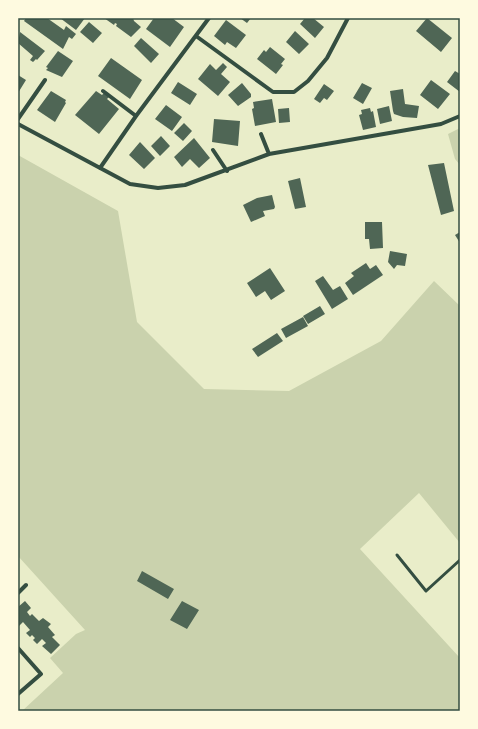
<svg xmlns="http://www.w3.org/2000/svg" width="478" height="729" font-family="'IBM Plex Sans',sans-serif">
  <rect width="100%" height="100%" fill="#e9edc9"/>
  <path fill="#cad2ad" d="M460,128V165L455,159L448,134Z
    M18,155L118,211L137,322L204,389L289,391L381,341L434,281L460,306V543L419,493L360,549L460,658V711H22L63,673L50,658L76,634L85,630L18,556Z"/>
  <path fill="#4f6655" d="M26,18H47L64,30L66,26L76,34L72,39L69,37L63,49L24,21Z
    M60,18H85L76,30Z
    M104,18H133L134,21L141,27L131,37L116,26L117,24L115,23L114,25Z
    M154,18H172L184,27L170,47L146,29Z
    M240,18H251L247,23Z
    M305,18H313L324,27L315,38L300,24Z
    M427,18L452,38L441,52L416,31Z
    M226,20L246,35L236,48L227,42L225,45L214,36Z
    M89,22L102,33L93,43L80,32Z
    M295,31L309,44L299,54L286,42Z
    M20,32L45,51L37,60L36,59L33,62L30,60L33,56L18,43Z
    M141,38L159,54L151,63L134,46Z
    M270,47L285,59L281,64L283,65L276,74L257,59L264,50L266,52Z
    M58,51L73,61L62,77L46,70L48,68L46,67Z
    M111,58L142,80L130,99L98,76Z
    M223,63L227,67L221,74L230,82L218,96L198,79L210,64L216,70Z
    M455,71L460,74V92L447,82Z
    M18,75L26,80L18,93Z
    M431,80L450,94L438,109L420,95Z
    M178,82L197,94L190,105L171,93Z
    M242,83L251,94V97L238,106L228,95Z
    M362,83L372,88L363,104L353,98Z
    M324,84L334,91L327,100L324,98L320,103L314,99Z
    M403,89L405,104L419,106L417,118L403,117L394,114L393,111L390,91Z
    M51,91L66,100L65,102L66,103L55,122L37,110Z
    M96,91L102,95L104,93L109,97L107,99L119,109L99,134L75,115Z
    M272,99L276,122L255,126L252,109L254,108L253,102Z
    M166,105L182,117L172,131L155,119Z
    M389,106L392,121L380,124L377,109Z
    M289,108L290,122L279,123L278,109Z
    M370,108L371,112L373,111L376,127L363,130L359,115L362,114L361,110Z
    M214,119L240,121L238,146L212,142Z
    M184,123L192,131L183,141L174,133Z
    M161,136L170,146L160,156L151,146Z
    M194,138L210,158L199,168L190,159L182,167L174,157Z
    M140,142L155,158L144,169L129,155Z
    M444,163L454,211L441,215L428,165Z
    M300,178L306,207L295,209L288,181Z
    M272,195L275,207L274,209L263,211L265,216L251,222L243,205L257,198Z
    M365,222H382L383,248L370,249L369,239H365Z
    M460,232V243L455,235Z
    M390,251L407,254L405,266L397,265L394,269L388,262Z
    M366,263L370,269L376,265L383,275L353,295L345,283L354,276L351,273Z
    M270,268L285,291L271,300L265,291L256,297L247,283Z
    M323,276L333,290L340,286L348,299L332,309L315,281Z
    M320,306L325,314L308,324L303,316Z
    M303,317L308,326L286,338L281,329Z
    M277,333L283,341L258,357L252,349Z
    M142,571L174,589L168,599L137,581Z
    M25,601L31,608L27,612L30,616L32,614L39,621L43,618L51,624L48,627L55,635L52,637L60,645L51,654L42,646L46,643L42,639L37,644L33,640L35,638L32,635L30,637L26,633L30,630L23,622L19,626L18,624V607Z
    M182,601L199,610L187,629L170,620Z"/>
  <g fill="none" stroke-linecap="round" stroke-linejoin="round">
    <path stroke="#344e41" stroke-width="3" d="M397,555L426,591L460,560"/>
    <path stroke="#344e41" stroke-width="4" d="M196,36L273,92H294L308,81L327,58L348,18
      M103,91L136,116
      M18,119L45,80
      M18,124L130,184L158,188L185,185L269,154L441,124L460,116
      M261,134L269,154
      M213,150L227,171
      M100,168L136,116L209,18
      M18,593L26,585
      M18,648L41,674L18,694"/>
  </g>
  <rect width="478" height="729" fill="none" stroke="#fefae0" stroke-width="38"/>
  <rect x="19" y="19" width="440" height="691" fill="none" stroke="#344e41" stroke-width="1.5"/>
</svg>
